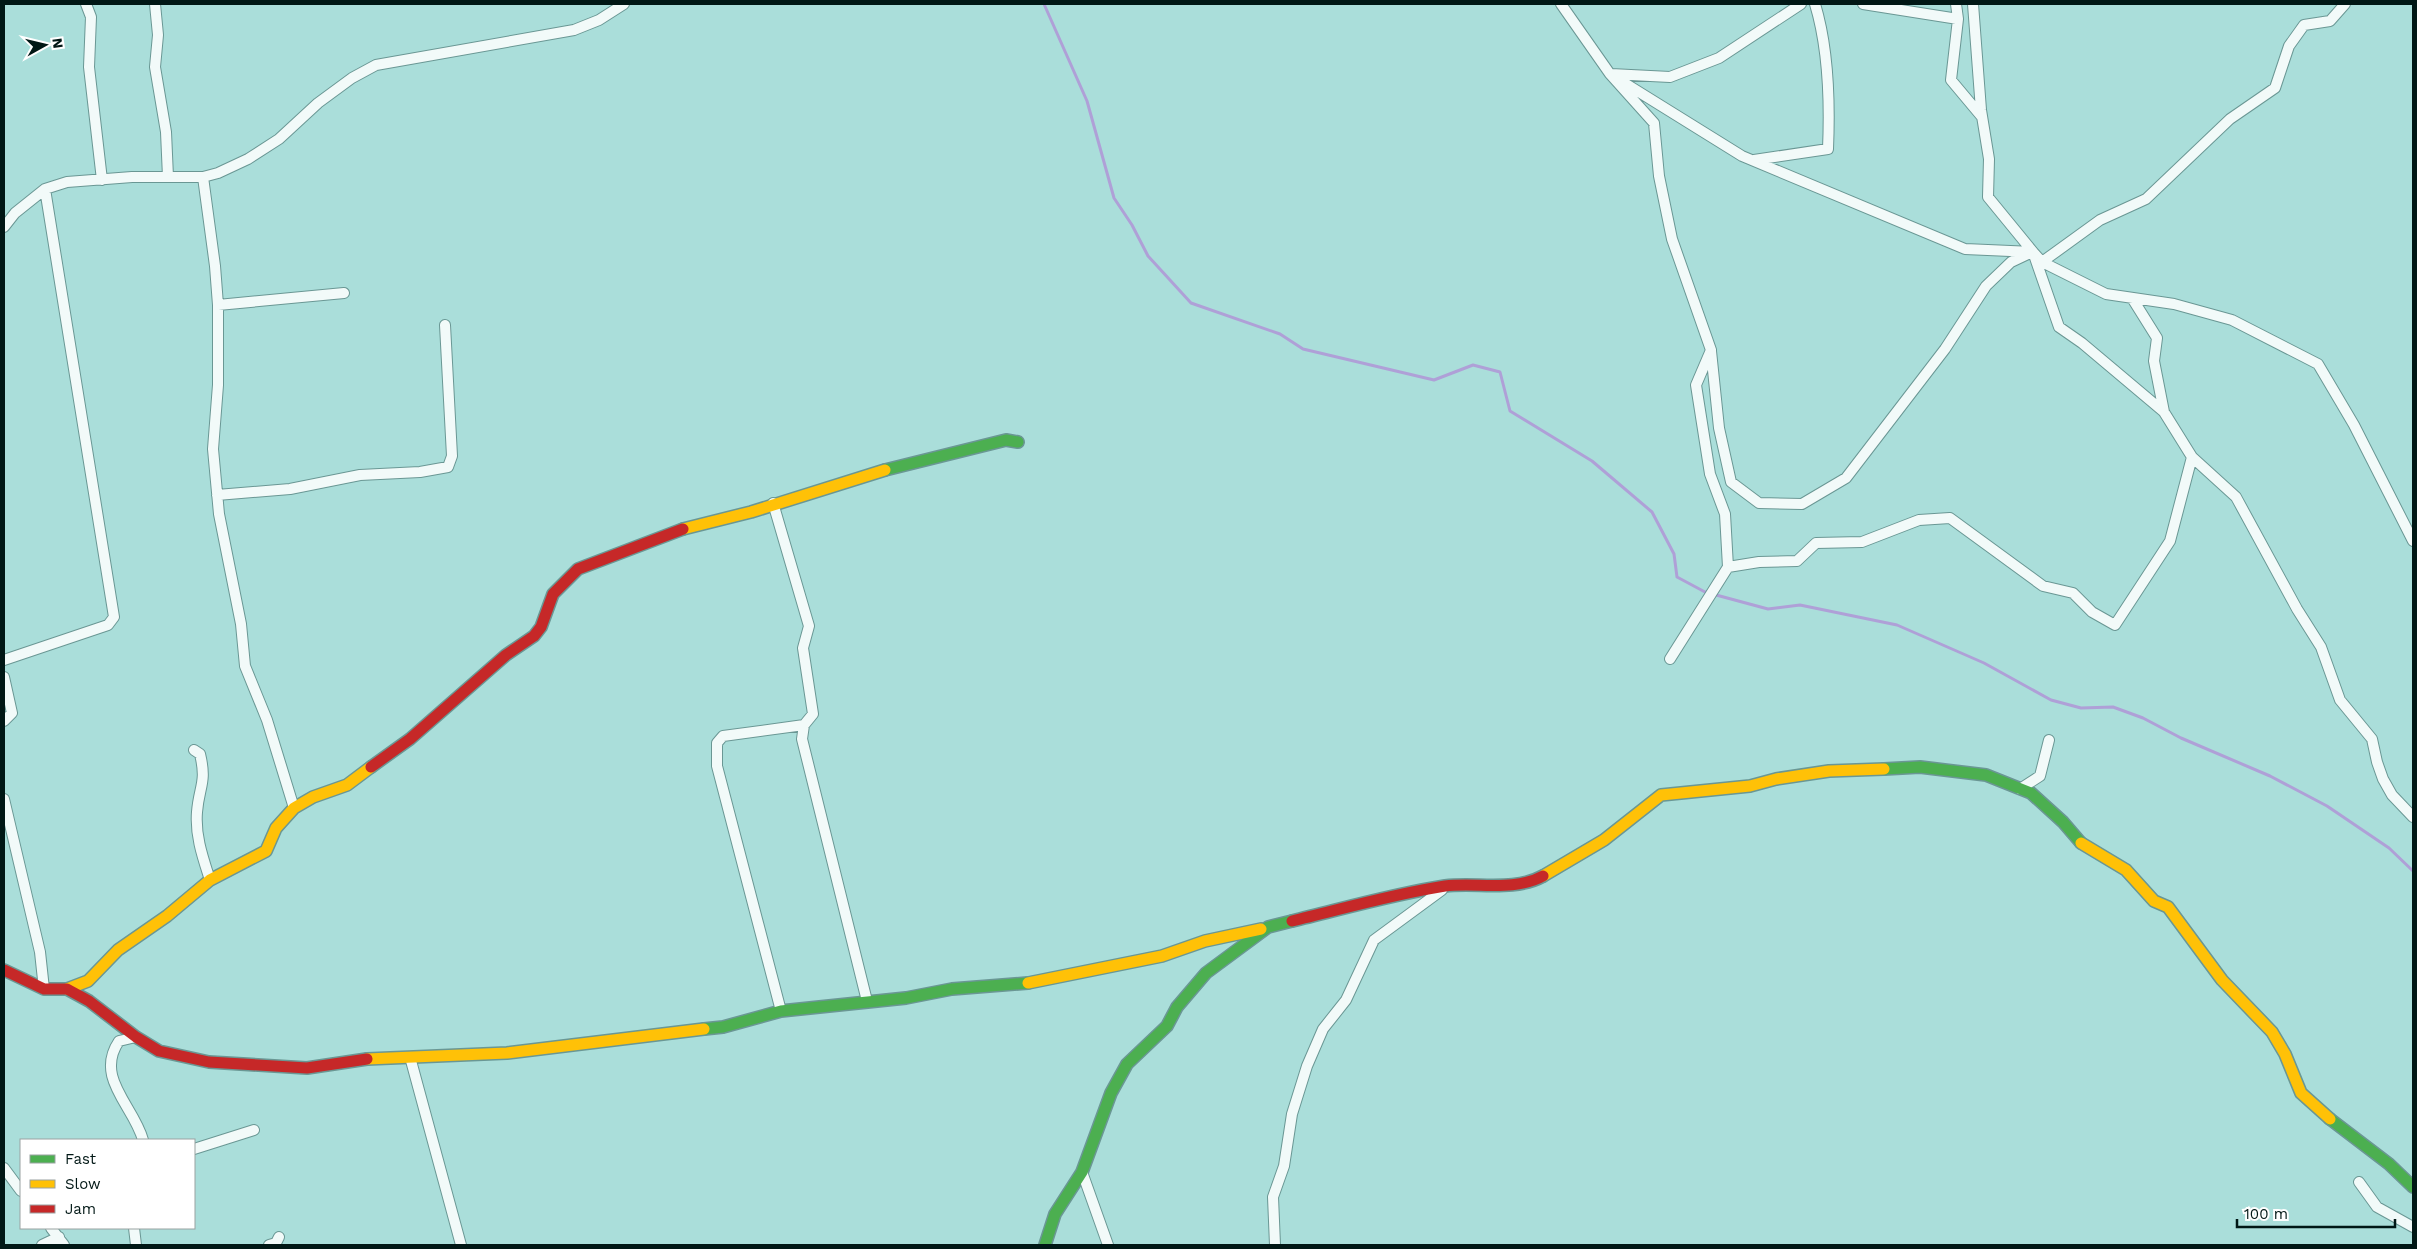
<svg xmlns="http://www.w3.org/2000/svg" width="2417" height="1249" font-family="'Work Sans',sans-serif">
  <rect width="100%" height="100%" fill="#aadeda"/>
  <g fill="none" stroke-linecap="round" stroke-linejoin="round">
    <path stroke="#afa0d7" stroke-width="3" d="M1044,4L1087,101L1114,198L1132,225L1148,256L1191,303L1280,334L1303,349L1434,380L1473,365L1500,372L1510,411L1592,461L1652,512L1674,554L1677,577L1705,592L1768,609L1800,605L1897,625L1984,663L2051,700L2081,708L2113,707L2143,718L2181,738L2270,776L2327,806L2389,848L2413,871"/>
    <g stroke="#6a9794" stroke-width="12">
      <path id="street" d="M86,4L91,17L89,67L102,180
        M155,4L158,35L155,67L166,132L168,177
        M1561,4L1610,74L1654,123L1659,176L1672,239L1711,350L1696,385L1710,474L1725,514L1728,567L1670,659
        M1863,4L1958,19L1951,80L1982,117
        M1956,4L1958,19
        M1973,4L1981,110L1989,159L1988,197L2033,252L2059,327L2082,343L2164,412
        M1610,74L1742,156L1965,249L2033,252L2042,262L2106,294L2174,304L2232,320L2318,364L2354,425L2413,541
        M1611,74L1670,77L1719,58L1801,4
        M1754,160L1828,149C1830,102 1829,50 1815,4
        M203,177L215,266L218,305V385L213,449L219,514L241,624L245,666L267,720L294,808
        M4,227L15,213L45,189L67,182L132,177H203L218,173L248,159L279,139L318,103L352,78L376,65L574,30L599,20L624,4
        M2042,262L2100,220L2146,199L2230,119L2275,88L2289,46L2304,25L2330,21L2345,4
        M2132,298L2157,338L2154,361L2164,412L2192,457L2236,497L2297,609L2321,647L2340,700L2372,739L2377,762L2383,779L2392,795L2413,817
        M218,305L344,293
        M1711,351L1719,428L1731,482L1759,503L1802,504L1846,478L1945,349L1986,286L2011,262L2030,253
        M217,495L290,489L360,475L420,472L448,467L452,456L445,325
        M773,503L809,626L803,648L813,714L804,725L802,739L867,1001
        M1728,567L1759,562L1797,561L1816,543L1862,542L1919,520L1950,518L2043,586L2073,593L2092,612L2115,625L2170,541L2192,457
        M4,660L108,625L114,617L45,189
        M4,677L12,713L4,721
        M194,750L200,754C207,783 199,786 197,812C195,836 203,858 210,880
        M2020,789L2040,776L2049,740
        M4,799L40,952L44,989
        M781,1011L717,766V743L723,736L804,725
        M136,1037L119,1041C94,1078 134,1106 143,1140
        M410,1057L461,1245
        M194,1149L254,1130
        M4,1168L21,1191
        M1082,1172L1108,1245
        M2359,1182L2377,1207L2413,1227
        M51,1228L64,1245
        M134,1228L136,1245
        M42,1245L59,1237
        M269,1245L276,1243L279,1237
        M1275,1245L1273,1197L1284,1166L1292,1114L1307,1066L1323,1029L1346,1000L1374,940L1442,890"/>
    </g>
    <g stroke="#6a9794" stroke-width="14">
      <path id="fast" d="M885,470L1006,440L1018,442
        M1884,769L1920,767L1986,775L2031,793L2063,822L2081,843
        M704,1029L723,1027L781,1011L906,998L952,989L1028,983
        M2330,1119L2389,1164L2413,1187
        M1045,1245L1055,1214L1082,1172L1111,1093L1127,1064L1167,1026L1177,1007L1206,973L1268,927L1292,921"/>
    </g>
    <g stroke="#6a9794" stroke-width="14">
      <path id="slow" d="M683,529L751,512L885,470
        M2081,843L2126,870L2154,901L2168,907L2222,980L2272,1032L2285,1054L2301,1093L2330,1119
        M1543,876L1604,840L1661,795L1750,786L1776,779L1829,771L1884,769
        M1028,983L1162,956L1205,941L1261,929
        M67,989L88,981L118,950L167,916L210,880L266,851L276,828L294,808L313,797L347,785L371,767
        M367,1059L507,1053L704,1029"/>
    </g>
    <g stroke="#6a9794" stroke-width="14">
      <path id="jam" d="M371,767L410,739L506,655L534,636L541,627L553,594L578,569L683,529
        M1292,921C1342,909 1393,894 1445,886C1476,882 1514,892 1543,876
        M4,970L44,989H67L89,1001L136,1037L159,1051L209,1062L307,1068L367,1059"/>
    </g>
    <use href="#street" stroke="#f2faf9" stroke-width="10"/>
    <use href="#fast" stroke="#4caf50" stroke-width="11"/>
    <use href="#slow" stroke="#ffc107" stroke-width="11"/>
    <use href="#jam" stroke="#c62828" stroke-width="11"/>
  </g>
  <rect width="2417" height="1249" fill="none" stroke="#001715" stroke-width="10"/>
  <rect x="20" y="1139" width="175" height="90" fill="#ffffff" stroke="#99a2a1"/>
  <rect x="30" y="1155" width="25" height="8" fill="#4caf50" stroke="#99a2a1"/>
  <text x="65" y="1164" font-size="15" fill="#001715">Fast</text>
  <rect x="30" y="1180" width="25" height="8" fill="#ffc107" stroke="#99a2a1"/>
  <text x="65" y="1189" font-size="15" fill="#001715">Slow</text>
  <rect x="30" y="1205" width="25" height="8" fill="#c62828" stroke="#99a2a1"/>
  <text x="65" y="1214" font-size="15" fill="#001715">Jam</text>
  <g transform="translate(45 45) rotate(82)" stroke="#ffffff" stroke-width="4" paint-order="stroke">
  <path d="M0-4L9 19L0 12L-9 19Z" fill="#001715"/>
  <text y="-8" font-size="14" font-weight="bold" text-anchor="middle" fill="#001715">N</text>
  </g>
  <path d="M2237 1219v8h158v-8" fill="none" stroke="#001715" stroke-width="2.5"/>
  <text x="2244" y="1219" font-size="15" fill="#001715" stroke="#ffffff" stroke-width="4" paint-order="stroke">100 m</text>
</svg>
